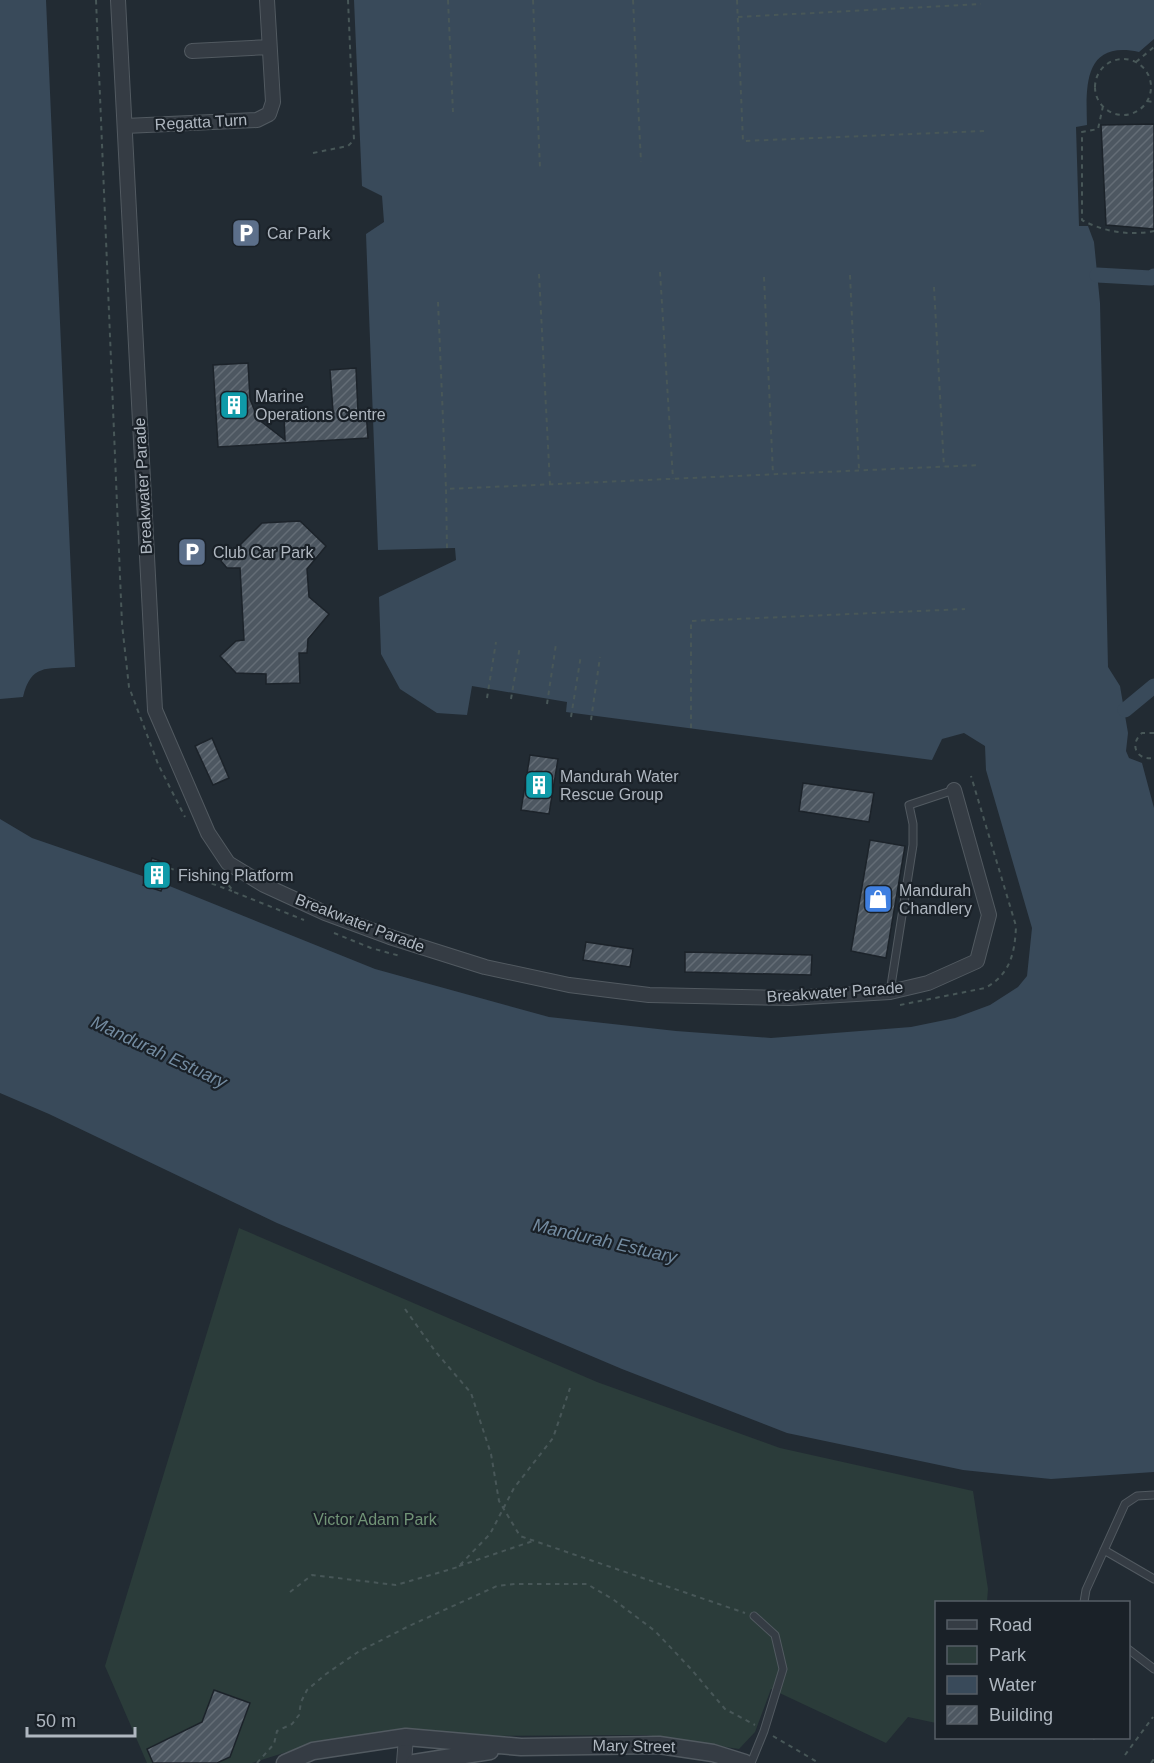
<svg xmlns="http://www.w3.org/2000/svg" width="1154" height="1763" font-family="Arial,sans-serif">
  <defs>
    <pattern id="building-hatch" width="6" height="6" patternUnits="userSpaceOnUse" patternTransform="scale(1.5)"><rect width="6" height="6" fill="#4d5761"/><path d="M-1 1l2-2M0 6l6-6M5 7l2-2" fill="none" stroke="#646d76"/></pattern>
  </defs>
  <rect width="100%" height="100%" fill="#222b33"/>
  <path fill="#2b3c3a" d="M239,1228L597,1382L780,1448L973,1491L988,1589L987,1602H936V1723L908,1717L886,1743L771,1689L755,1732L739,1749L646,1735L483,1736L309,1745L252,1763H147L105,1666Z"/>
  <path fill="#394a5a" d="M0,0H46L75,667C46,669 31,664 23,697L0,699Z
    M354,0H1154V39L1139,52C1083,40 1086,87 1087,125L1076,127L1079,226H1088L1094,242L1100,303L1108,667L1120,686L1128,733L1126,751L1129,758L1142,763L1154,808V1472L1051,1479L963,1470L787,1433L622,1369L277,1223L49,1114L0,1093V819L32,838L157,881L375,969L549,1017L676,1031L771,1038L911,1027L955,1018L990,1005L1018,987L1027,976L1032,928L986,770L985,746L964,733L942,739L932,760L566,712L567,702L472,686L467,715L437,713L400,689L381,654L379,597L456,560L455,548L378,550L366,234L384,222L382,196L362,186Z"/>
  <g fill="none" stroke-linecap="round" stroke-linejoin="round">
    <path stroke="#394a5a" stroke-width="15" d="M1097,275L1151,278L1154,276
      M1125,710L1154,686"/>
  </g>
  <path fill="url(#building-hatch)" stroke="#1c232a" stroke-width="1.5" d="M1154,124V229L1106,225L1101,125Z
    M248,363L250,399L258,419L285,440L284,415L333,411L330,370L356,368L358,412L366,411L368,438L218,447L213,365Z
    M300,521L326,546L307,569L309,597L329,614L308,639L307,653H299L300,683L266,684V674L236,673L220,656L236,641L244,640L240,568H227L221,561L226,553L240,552V545L262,523Z
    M212,738L229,778L213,785L195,746Z
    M530,755L558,759L549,814L521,810Z
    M803,783L874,793L869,822L799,811Z
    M870,840L905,846L886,958L851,951Z
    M152,858L171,865L161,891L143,885Z
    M586,942L633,949L630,967L583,960Z
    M685,952L812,955L811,975L685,972Z
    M214,1690L250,1703L230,1757L217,1763H153L147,1749L202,1722Z"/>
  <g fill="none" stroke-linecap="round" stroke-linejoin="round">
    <g stroke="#525a61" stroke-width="9">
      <path id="service" d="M890,992L913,845V824L909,805L954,790
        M1104,1550L1154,1579
        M1084,1602L1086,1590L1125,1504L1137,1496L1154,1495
        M1128,1649L1154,1669
        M751,1763L764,1731L783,1669L775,1635L754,1616"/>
    </g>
    <g stroke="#525a61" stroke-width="16">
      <path id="minor" d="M118,0L155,710L208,833L228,863L264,885L325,913L390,937L485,967L569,985L649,995L789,998L890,992L928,983L977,961L989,915L954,790
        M192,51L269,47
        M125,126L257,120L269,114L273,102L267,0
        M404,1763L406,1737"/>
    </g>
    <g stroke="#525a61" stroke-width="19">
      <path id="tertiary" d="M285,1763L313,1751L406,1737L521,1747L659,1745L713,1753L745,1763
        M414,1763L490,1751"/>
    </g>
    <path stroke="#485758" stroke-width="2" stroke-dasharray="4.5 4.5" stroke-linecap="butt" d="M96,0L122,624L129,687L158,764L185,817
      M448,0L453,112
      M533,0L540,168
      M633,0L641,162
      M737,0L743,141L984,131
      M738,17L981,4
      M1095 87a28 28 0 1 1 56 0a28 28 0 1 1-56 0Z
      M1136,62L1154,47
      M1147,101L1154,102
      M1103,106L1098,129L1082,132V220C1104,232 1130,236 1154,231
      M313,153L348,146L354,140L348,0
      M660,272L673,479
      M539,274L550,484
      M850,275L859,470
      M764,277L773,474
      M934,287L944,467
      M438,302L446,489
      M447,548L446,489L980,465
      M487,698L496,642
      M511,699L520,646
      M547,704L556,644
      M571,717L581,655
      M591,720L600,657
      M691,728V621L965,609
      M1154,733H1142C1129,744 1136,761 1154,758
      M161,865L232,891
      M223,878L234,892L304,920
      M334,933L371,948L400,956
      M900,1005L985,988C1010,975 1015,953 1016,926L971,776
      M405,1309L435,1351L471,1393L491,1454L499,1501L520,1536L745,1613
      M459,1566L533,1541
      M290,1592L312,1575L396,1585L458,1567L490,1534L514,1488L553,1438L570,1388
      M773,1736L819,1763
      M1093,1739L1095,1738
      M1125,1755L1153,1717
      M257,1763L274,1744L277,1731L292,1724L299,1715L301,1702L307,1690L326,1674L358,1652L409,1626L497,1586L515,1584H587L614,1600L655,1631L691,1669L725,1709L755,1725
      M1151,1763L1154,1759"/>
    <use href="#service" stroke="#353c44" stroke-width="7"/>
    <use href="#minor" stroke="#353c44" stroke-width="14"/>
    <use href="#tertiary" stroke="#353c44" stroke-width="16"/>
  </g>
  <defs>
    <g id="parking-square" transform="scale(1.5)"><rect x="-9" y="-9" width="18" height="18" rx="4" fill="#5c6f8a" stroke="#1a2128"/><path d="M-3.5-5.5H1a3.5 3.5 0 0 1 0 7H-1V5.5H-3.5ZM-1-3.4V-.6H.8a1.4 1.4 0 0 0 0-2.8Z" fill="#fff"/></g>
    <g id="building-square" transform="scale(1.5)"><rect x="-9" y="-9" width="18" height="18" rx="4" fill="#0f9aa8" stroke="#1a2128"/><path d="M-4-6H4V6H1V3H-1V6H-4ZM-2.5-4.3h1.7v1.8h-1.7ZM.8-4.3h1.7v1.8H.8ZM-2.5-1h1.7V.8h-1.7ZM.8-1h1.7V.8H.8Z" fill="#fff"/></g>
    <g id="shop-square" transform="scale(1.5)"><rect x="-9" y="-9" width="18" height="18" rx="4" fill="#3f7fe0" stroke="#1a2128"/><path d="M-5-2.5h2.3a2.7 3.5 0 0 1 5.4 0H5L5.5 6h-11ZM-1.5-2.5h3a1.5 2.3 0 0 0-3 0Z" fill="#fff"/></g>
  </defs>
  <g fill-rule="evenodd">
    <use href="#parking-square" x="246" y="233"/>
    <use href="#building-square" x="234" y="405"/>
    <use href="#parking-square" x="192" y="552"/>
    <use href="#building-square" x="539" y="785"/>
    <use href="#building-square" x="157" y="875"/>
    <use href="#shop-square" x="878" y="899"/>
  </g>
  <g text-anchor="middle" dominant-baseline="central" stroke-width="4.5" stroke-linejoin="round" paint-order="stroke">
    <g font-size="16" fill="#afb7c0" stroke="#1a2128">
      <text transform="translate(201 122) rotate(-3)">Regatta Turn</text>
      <text transform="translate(143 486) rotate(-93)">Breakwater Parade</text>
      <text transform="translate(360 923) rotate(21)">Breakwater Parade</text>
      <text transform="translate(835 992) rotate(-4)">Breakwater Parade</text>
      <text transform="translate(634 1746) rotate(1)">Mary Street</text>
    </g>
    <g font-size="16" fill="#afb7c0" stroke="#1a2128" text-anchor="start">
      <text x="267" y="233">Car Park</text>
      <text x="255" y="396">Marine<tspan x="255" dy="18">Operations Centre</tspan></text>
      <text x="213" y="552">Club Car Park</text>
      <text x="560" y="776">Mandurah Water<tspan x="560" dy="18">Rescue Group</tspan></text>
      <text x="178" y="875">Fishing Platform</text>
      <text x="899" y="890">Mandurah<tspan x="899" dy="18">Chandlery</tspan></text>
    </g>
    <g font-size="16" fill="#719376" stroke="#1a2128">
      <text x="375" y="1519">Victor Adam Park</text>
    </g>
    <g font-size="18" font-style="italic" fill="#738ba0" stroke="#1a2128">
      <text transform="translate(159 1052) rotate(25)">Mandurah Estuary</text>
      <text transform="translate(605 1241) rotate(13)">Mandurah Estuary</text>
    </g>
  </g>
  <rect x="935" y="1601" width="195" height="138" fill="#1a2128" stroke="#565d65" stroke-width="1.5"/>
  <rect x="947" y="1620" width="30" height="9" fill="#353c44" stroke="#565d65" stroke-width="1.5"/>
  <text x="989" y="1631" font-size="18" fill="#afb7c0">Road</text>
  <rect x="947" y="1646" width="30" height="18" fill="#2b3c3a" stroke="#565d65" stroke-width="1.5"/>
  <text x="989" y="1661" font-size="18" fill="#afb7c0">Park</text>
  <rect x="947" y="1676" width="30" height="18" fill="#394a5a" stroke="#565d65" stroke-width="1.5"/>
  <text x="989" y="1691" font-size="18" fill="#afb7c0">Water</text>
  <rect x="947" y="1706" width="30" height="18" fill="url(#building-hatch)" stroke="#565d65" stroke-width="1.5"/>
  <text x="989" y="1721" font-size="18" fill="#afb7c0">Building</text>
  <path d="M27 1727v9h108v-9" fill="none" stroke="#afb7c0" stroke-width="3"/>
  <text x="36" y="1727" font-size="18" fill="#afb7c0" stroke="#1a2128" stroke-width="4.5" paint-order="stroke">50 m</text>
</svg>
